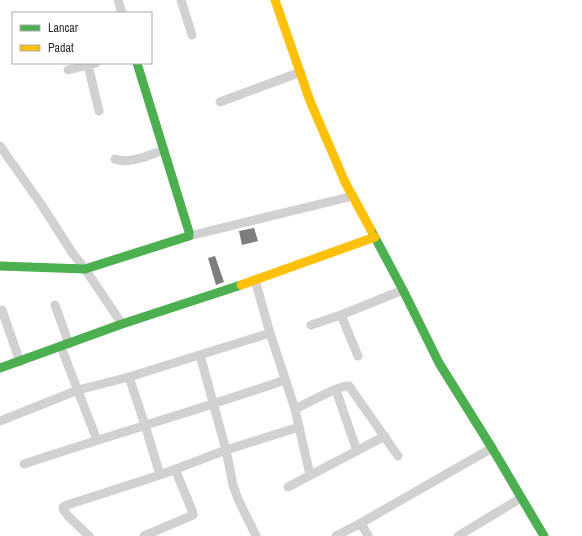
<svg xmlns="http://www.w3.org/2000/svg" width="582" height="536" font-family="'Archivo Narrow',sans-serif">
  <rect width="100%" height="100%" fill="#fff"/>
  <path fill="#7d7d7d" d="M254,228L258,241L242,245L239,231Z
    M215,256L224,282L216,285L208,258Z"/>
  <g fill="none" stroke-linecap="round" stroke-linejoin="round">
    <path stroke="#d1d1d1" stroke-width="9" d="M118,0L122,13
      M181,0L192,35
      M88,65L99,111
      M68,70L96,63
      M220,102L301,72
      M0,146L41,204L73,254L85,269L122,324
      M115,159C129,165 151,154 164,150
      M189,236L353,196
      M255,280L270,333L295,409L310,475
      M55,305L69,344
      M2,310L20,362
      M341,315L358,356
      M311,325L341,315L403,290
      M61,347L97,440
      M200,355L226,450L233,485L238,499L256,536
      M129,377L145,425L160,475
      M336,390L357,451
      M295,409C306,404 339,385 349,386L398,456
      M0,421L78,390L129,377L270,333
      M24,464C111,435 199,410 285,380
      M288,487L385,436
      M361,523L368,536
      M89,536L68,516L63,509L64,506L160,475L226,450L299,427
      M144,536L193,515V513L175,469
      M336,536L361,523L492,448
      M458,536L521,498"/>
    <path stroke="#4caf50" stroke-width="9" d="M371,230L403,290L439,363L492,448L544,536
      M0,266L85,269L189,236V232L137,63
      M0,368L122,324L241,285"/>
    <path stroke="#ffc107" stroke-width="9" d="M275,0L310,101L345,182L371,230
      M241,285L375,237"/>
  </g>
  <rect x="12" y="12" width="140" height="52" fill="#ffffff" stroke="#ababab"/>
  <rect x="20" y="25" width="20" height="6" fill="#4caf50" stroke="#ababab"/>
  <text x="48" y="32" font-size="12" fill="#2c2c2c">Lancar</text>
  <rect x="20" y="45" width="20" height="6" fill="#ffc107" stroke="#ababab"/>
  <text x="48" y="52" font-size="12" fill="#2c2c2c">Padat</text>
</svg>
